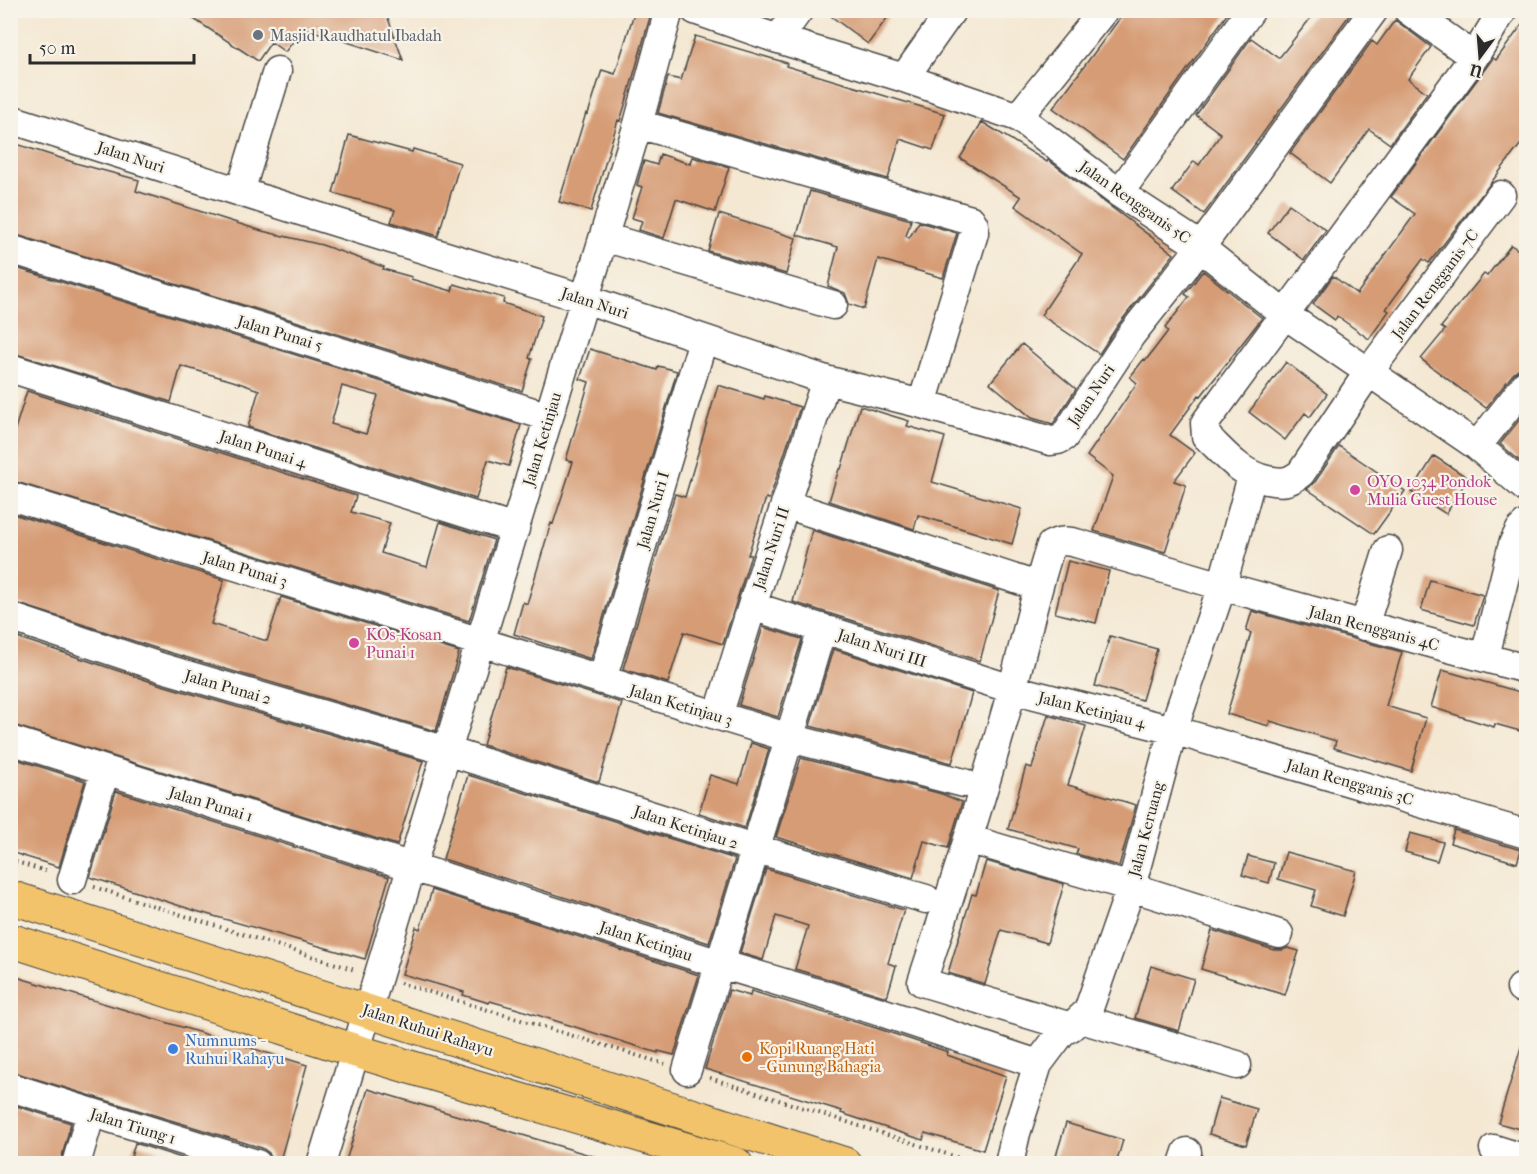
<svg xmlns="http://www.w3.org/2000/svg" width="1537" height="1174" font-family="'IM FELL French Canon',serif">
  <rect width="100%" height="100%" fill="#f7f3e8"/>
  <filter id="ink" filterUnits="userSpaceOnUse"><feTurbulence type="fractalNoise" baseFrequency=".0167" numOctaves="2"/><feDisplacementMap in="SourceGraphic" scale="12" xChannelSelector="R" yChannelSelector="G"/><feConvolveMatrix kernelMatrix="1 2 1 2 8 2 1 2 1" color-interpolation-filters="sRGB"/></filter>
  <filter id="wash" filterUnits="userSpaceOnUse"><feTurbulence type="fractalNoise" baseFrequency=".008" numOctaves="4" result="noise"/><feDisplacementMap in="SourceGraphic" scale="24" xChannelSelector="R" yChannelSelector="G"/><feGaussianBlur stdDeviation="1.35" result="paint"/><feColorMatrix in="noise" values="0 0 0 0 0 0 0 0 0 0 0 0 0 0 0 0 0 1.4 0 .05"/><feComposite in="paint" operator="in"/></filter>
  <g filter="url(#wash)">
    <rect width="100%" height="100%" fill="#f4e8d3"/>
    <g id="blocks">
      <path fill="#d69c76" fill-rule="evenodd" d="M180,10H385L403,60L304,28L285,52L271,42L258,61Z
        M635,10H652L626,102L620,121L618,120L591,211L559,202L586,113L588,114L602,70L615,74Z
        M823,10H893L868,44Z
        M1126,10H1230L1123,159L1053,108Z
        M1317,10H1353L1204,214L1172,191L1194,161L1199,165L1221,134L1196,115L1251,38L1279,58Z
        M1527,18V136L1429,263L1423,259L1386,309L1389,311L1369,339L1337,316L1335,320L1313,304L1333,276L1357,294L1415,214L1391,197L1493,58L1496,60Z
        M1395,20L1431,47L1408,79L1427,93L1390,144L1369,129L1330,183L1290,153L1372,41L1377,45Z
        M695,36L787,63L786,66L945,114L933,150L900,139L888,179L658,113L668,77L681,80Z
        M982,122L1047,162L1048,160L1174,254L1118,325L1099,354L1041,315L1082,254L1015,206L1021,197L960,158Z
        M349,135L412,152L413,149L460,163L438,236L391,222L395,210L333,193Z
        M10,142L79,164L139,180L136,191L262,231L322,245L384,267L383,269L412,277L411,279L452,291L454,284L504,298L503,303L542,316L529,358L532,359L522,391L10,233Z
        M660,154L690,164L692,157L729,167L715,212L676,199L664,238L639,230L642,221L632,218L642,187L637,185L644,161L657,165Z
        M810,191L911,220L906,236L909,238L919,222L957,233L943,278L878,259L864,309L849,304L845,293L828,286L838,247L797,235Z
        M1289,204L1326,230L1304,260L1268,233Z
        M719,214L796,238L786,274L708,251Z
        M1511,245L1527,256V368L1519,369L1513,374L1486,408L1421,359L1445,330L1441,327L1462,301L1484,274L1487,276Z
        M10,266L521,425L509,466L488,460L476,499L248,427L259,390L233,381L181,366L171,402L10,352V326L16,304L10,302ZM342,386L378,396L366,434L331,424Z
        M1203,271L1262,318L1201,396L1199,395L1170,435L1195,453L1174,481L1186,485L1165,552L1094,531L1113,476L1087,456L1137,383L1130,377L1144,359L1146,360L1168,331L1165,328L1189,297L1185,294Z
        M1022,344L1076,389L1053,424L1032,418L990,383Z
        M590,349L657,370L658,366L677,371L591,659L514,634L523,602L527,604L551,523L553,524L573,462L566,460L589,382L580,379Z
        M1286,362L1327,394L1310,417L1305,413L1285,440L1249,412Z
        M718,385L764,399L765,396L800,407L770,497L769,499L766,498L748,555H751L723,644L684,632L668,683L623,669L675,494L685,497Z
        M27,391L356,496L351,512L390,523L381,553L427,567L440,522L494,540L469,621L10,480V445Z
        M860,406L909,421L907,426L945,437L932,482L1022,509L1012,544L918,515L914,529L829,501L839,469H841Z
        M1527,410V467L1500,444Z
        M1339,446L1405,491L1374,534L1307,489L1315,482Z
        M1434,456L1468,478L1446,514L1411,492Z
        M10,513L224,580L211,624L267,641L281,597L459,652L436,731L168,652L10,601Z
        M812,530L999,591L980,661L793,602Z
        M1068,561L1109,571L1096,623L1055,613Z
        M1430,580L1483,595L1474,625L1421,610Z
        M1252,611L1402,652L1386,706L1426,718L1411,771L1334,748L1336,741L1270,721L1269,726L1227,714L1251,633L1246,631Z
        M763,627L802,639L778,717L739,705Z
        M10,635L158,684L423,761L397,845L10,724Z
        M1110,636L1157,649L1142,700L1095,686Z
        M833,649L972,693L952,763L810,726Z
        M506,667L622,703L599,782L483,745Z
        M1442,670L1527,694V733L1495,724L1494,727L1431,707Z
        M1048,715L1086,726L1068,785L1136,805L1119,866L1076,854L1078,849L1008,829L1026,766L1032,768Z
        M751,743L769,749L745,828L699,813L710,775L739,784Z
        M10,757L85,781L59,867L10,852Z
        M801,758L942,794L962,802L948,848L924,841L913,878L776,837Z
        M468,775L735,859L709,943L443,859Z
        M116,791L389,877L365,959L196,911L90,877Z
        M1454,830L1521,850L1517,863L1450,843Z
        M1410,833L1443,842L1437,861L1405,852Z
        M1286,852L1356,871L1343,916L1311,906L1316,890L1278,879Z
        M1248,856L1274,863L1269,883L1242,875Z
        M986,861L1064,884L1047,943L1001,930L985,984L948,973L972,894L976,895Z
        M766,869L904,910L888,963L896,966L887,997L795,969L808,926L776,916L763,960L740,953Z
        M432,890L699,975L674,1055L658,1051V1053L518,1009L490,1001L489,1003L463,995L464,992L402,974L416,927L420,929Z
        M1212,930L1274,950H1282L1288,948L1299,951L1285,995L1201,969Z
        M1151,966L1194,979L1179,1031L1135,1018Z
        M10,975L307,1065L279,1164H273L269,1153L262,1148L10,1071Z
        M729,990L750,996L751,991L876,1028L948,1052L947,1055L1006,1076L983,1150L925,1133L923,1140L841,1113L842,1111L705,1069Z
        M1522,1044L1527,1045V1131L1498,1123Z
        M368,1089L603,1159V1164H345Z
        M1219,1098L1257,1109L1246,1145L1209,1134Z
        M10,1104L71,1123L60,1164H10Z
        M1066,1123L1123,1140L1116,1164H1071L1055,1159Z
        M135,1143L200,1164H129Z"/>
    </g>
  </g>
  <g filter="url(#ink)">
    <use href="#blocks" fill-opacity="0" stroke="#494744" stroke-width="1.5"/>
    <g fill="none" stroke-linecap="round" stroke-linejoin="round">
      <g stroke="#494744" stroke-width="31">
        <path id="minor" d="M695,10L778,39L904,78L1018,117L1119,193L1191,240L1284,314L1477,446L1526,488
          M1408,10L1474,57
          M778,39L799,10
          M904,78L952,10
          M1018,117L1104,10
          M10,119L313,215L585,299L826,380L922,404L1051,441L1058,440L1064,437L1131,335L1200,248L1374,10
          M638,124L971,220L974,225V233L922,404
          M240,192L277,71
          M1119,193L1251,10
          M1501,195L1368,373L1301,473C1289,483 1282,483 1267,480C1240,474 1225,454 1206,436L1205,423L1474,57L1503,10
          M604,237L833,305
          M10,249L549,417
          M10,368L515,529
          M1477,446L1526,384
          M10,496L790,738L964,783
          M785,504L1037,586
          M752,606L1012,689L1173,730L1526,834
          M10,617L163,668L447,751L754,848L926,899
          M1364,626L1388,550
          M1485,656L1513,544L1520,530L1526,524
          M602,680L703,340
          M718,716L752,606L826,380
          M10,740L720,964L881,1012L1038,1064
          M968,839L1131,887L1279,934
          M72,880L105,771
          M1521,988L1526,990
          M1081,1019L1237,1065
          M1071,1027L922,982C954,885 985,788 1012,690C1025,642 1035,593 1051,545C1060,540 1066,541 1076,543L1222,586L1526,669
          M687,1070C732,923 779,776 822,628
          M10,1087L257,1164
          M1494,1149L1526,1159
          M76,1164L91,1113
          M321,1164L638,124L669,10
          M1009,1164L1016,1133L1038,1064L1062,1032L1071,1027L1088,1011L1131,887L1173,730L1222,586L1252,476
          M1183,1164L1187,1152"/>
      </g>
      <g stroke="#494744" stroke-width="35">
        <path id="major" d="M10,897L845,1164
          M10,940L356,1051L736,1164"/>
      </g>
      <path stroke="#494744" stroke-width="4" stroke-dasharray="1.5 4.5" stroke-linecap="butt" d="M10,860L49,872
        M94,887L355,970
        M400,983L665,1064
        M710,1078L978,1164"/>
      <use href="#minor" stroke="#fff" stroke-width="28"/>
      <use href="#major" stroke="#f2c36a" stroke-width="33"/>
    </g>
  </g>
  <circle fill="#6b7280" stroke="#f7f3e8" stroke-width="2" cx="258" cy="35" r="6"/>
  <g fill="#d1479c" stroke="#f7f3e8" stroke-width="2">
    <circle cx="1355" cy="490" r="6"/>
    <circle cx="354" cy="643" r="6"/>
  </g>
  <circle fill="#3f7fe0" stroke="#f7f3e8" stroke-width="2" cx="173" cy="1049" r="6"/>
  <circle fill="#e8710a" stroke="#f7f3e8" stroke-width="2" cx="747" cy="1057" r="6"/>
  <g text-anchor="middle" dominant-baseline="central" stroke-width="4.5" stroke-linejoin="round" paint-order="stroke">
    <g font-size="16" fill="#5b616d" stroke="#f7f3e8" text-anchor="start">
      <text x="270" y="35">Masjid Raudhatul Ibadah</text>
    </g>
    <g font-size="16" fill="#2b2b2b" stroke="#f7f3e8">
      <text transform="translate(131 157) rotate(18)">Jalan Nuri</text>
      <text transform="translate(1135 202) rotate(35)">Jalan Rengganis 5C</text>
      <text transform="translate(1435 284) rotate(-53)">Jalan Rengganis 7C</text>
      <text transform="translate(595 303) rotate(18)">Jalan Nuri</text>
      <text transform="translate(280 333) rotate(17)">Jalan Punai 5</text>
      <text transform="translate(1091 395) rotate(-56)">Jalan Nuri</text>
      <text transform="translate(542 439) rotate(-73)">Jalan Ketinjau</text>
      <text transform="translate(263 449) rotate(18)">Jalan Punai 4</text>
      <text transform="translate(653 510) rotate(-74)">Jalan Nuri I</text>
      <text transform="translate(771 548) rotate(-72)">Jalan Nuri II</text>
      <text transform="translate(245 569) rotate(17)">Jalan Punai 3</text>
      <text transform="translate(1374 628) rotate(15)">Jalan Rengganis 4C</text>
      <text transform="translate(882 648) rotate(18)">Jalan Nuri III</text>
      <text transform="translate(228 687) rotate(16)">Jalan Punai 2</text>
      <text transform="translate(681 705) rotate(17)">Jalan Ketinjau 3</text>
      <text transform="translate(1092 710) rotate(14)">Jalan Ketinjau 4</text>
      <text transform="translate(1350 782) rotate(16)">Jalan Rengganis 3C</text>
      <text transform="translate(211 804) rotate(17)">Jalan Punai 1</text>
      <text transform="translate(686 827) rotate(18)">Jalan Ketinjau 2</text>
      <text transform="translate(1146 829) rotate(-75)">Jalan Keruang</text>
      <text transform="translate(646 941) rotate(18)">Jalan Ketinjau</text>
      <text transform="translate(428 1030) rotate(18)">Jalan Ruhui Rahayu</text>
      <text transform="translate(133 1126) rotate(17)">Jalan Tiung 1</text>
    </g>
    <g font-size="16" fill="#b23c85" stroke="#f7f3e8" text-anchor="start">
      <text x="1367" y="481">OYO 1034 Pondok<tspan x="1367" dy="18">Mulia Guest House</tspan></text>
      <text x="366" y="634">KOs-Kosan<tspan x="366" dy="18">Punai 1</tspan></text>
    </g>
    <g font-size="16" fill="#366cbe" stroke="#f7f3e8" text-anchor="start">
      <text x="185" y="1040">Numnums -<tspan x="185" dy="18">Ruhui Rahayu</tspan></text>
    </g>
    <g font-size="16" fill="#c56008" stroke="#f7f3e8" text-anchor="start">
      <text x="759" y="1048">Kopi Ruang Hati<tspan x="759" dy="18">- Gunung Bahagia</tspan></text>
    </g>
  </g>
  <rect width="1537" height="1174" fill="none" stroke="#f7f3e8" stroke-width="36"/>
  <g transform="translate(1480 57) rotate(196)" stroke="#f7f3e8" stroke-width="4.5" paint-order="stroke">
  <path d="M0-4.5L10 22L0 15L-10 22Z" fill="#2b2b2b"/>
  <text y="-9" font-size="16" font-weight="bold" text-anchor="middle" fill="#2b2b2b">U</text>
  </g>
  <path d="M30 54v9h164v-9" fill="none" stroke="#2b2b2b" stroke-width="3"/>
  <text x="39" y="54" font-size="18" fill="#2b2b2b" stroke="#f7f3e8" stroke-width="4.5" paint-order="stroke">50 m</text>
</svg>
